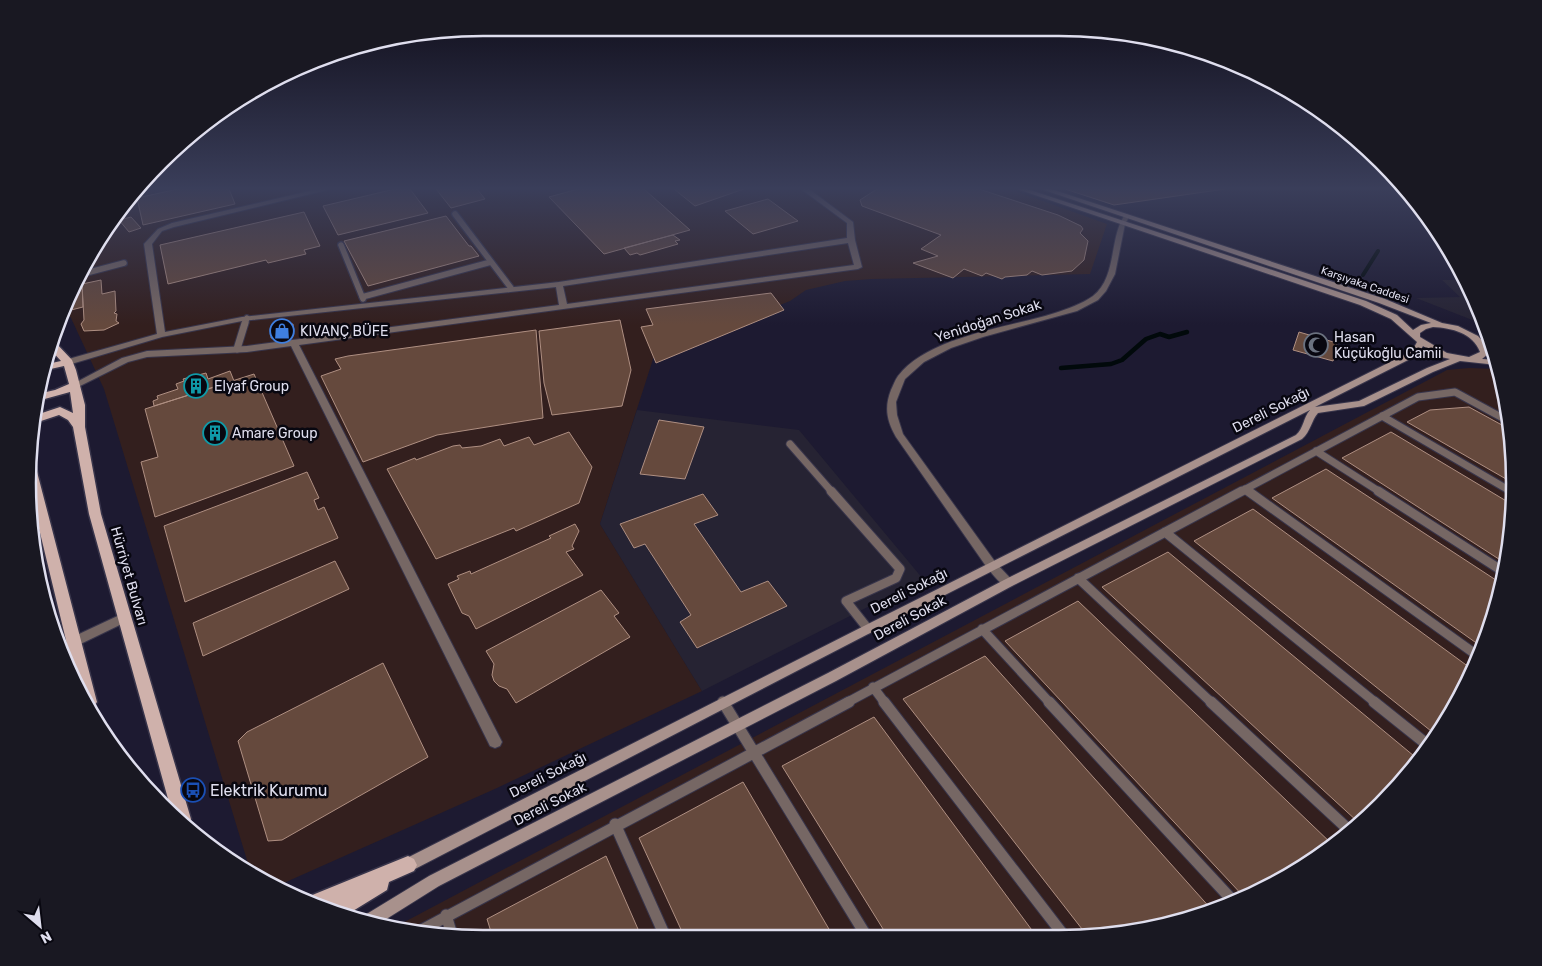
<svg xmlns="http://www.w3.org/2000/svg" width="1542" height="966" font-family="Rubik,sans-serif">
  <rect width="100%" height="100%" fill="#1d1a31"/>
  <path fill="#331f1e" d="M139,189H1009L1107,224L1090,274L872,279L845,281L806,290L790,301L654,356L600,524L702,691L497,788L277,886L250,870L104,389L71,318L66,311L121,206Z
    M1469,368L1498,369L1511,424L1514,513L1499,601L1467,685L1420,761L1337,844L1261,891L1177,923L1089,938L424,935L395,927L1447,370Z"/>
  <path fill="#262333" d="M1442,280H1465L1485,325L1416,298L1460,297Z
    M637,410L799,430L923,579L702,691L600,524Z"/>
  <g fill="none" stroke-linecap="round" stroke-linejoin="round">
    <path stroke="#01090b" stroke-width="4" d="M1363,275L1378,251"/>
    <path stroke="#01090b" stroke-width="4.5" d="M1061,368L1111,364L1122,360L1146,339L1160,334L1169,337L1187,332"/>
  </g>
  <path fill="#65493d" stroke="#af8f82" d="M178,189H229L235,204L143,225L137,198Z
    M395,189H410L428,213L338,235L323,206Z
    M436,189H477L485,199L451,208Z
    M578,189H644L690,230L604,254L549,197Z
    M674,189H744L695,206Z
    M979,189L1058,215L1081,226L1083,229L1080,233L1088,241L1084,260L1072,271L1042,275L1032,271L1027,275L1005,277L1002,279L986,273L982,276L964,269L953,278L913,263L938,256L921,249L941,235L862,206L860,200L877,189Z
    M1065,189H1225L1114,205Z
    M768,199L798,221L753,234L725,211Z
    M304,212L320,246L304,250L306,254L268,263L266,260L168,284L160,245Z
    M446,216L469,246H471L479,256L368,286L344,241Z
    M131,217L141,228L129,232L119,220Z
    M673,235L680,240L675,241L678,244L640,255L637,253L630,255L624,248Z
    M101,280L102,294L115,291L116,311L114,313L117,314L116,321L119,323L104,330L84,331L81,324L84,320L82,284Z
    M82,284L83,307L67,311L79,285Z
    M1461,290H1469L1475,302H1470L1465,298H1469Z
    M771,293L784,310L656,363L641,327L653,325L646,309Z
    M620,320L631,370L622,406L552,415L544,383L539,331Z
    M293,324V335L271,338L272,328Z
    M536,330L543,418L437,435L363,462L321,376L341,369L335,359L348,356Z
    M1299,332L1337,343L1336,347L1348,350L1346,358L1335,355L1333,361L1293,350Z
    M230,371L234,381L154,406L153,401L158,399L157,396L178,389L176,384L184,381L183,379L206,373L208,379Z
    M254,374L294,466L155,517L141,462L158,457L145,409Z
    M1469,407L1511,430L1513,483L1407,422L1430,410Z
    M659,420L704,427L685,479L640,474Z
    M569,432L592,467L579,503L516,531L514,528L436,559L387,469L415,458L416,460L453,446L460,445L462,448L481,446L500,439L504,446L529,437L534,445Z
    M1391,432L1513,505L1505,563L1342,458Z
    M1326,469L1502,584L1499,601L1482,647L1272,498Z
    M307,472L319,498L314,500L318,510L324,507L338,538L185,602L164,526Z
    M703,494L718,515L694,524L741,592L768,581L787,606L697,648L680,622L691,615L645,544L634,548L620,524Z
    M1253,509L1473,670L1467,685L1436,735L1194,541Z
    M575,524L579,531L572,546L574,549L566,552L583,575L476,629L469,616L462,613L448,584L459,579L457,576L470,571L471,574L551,538L549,536Z
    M1168,552L1420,761L1358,822L1102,587Z
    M335,561L349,589L203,656L193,623Z
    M601,590L619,613L614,616L630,637L516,703L507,689L499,686L494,681L492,675L494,664L486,651Z
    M1078,601L1334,846L1261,891L1245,898L1005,641Z
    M985,656L1212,910L1177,923L1089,938L903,699Z
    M383,663L428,757L282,840L268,841L238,741L247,732Z
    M874,717L1037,937H888L782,766Z
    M743,782L833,936H684L639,838Z
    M606,856L641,936L492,935L487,919Z"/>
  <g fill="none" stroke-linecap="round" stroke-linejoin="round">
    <g stroke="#38354b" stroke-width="8">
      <path id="lane-far3" d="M455,214L511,288
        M341,245L363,299
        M86,273L124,263
        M362,297L491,262
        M245,324L247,318"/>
    </g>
    <g stroke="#38354b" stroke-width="9">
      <path id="lane-far2" d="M237,349L245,323
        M1382,416L1512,492
        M790,444L832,492
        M1316,451L1380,492
        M1245,489L1250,492
        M1240,492L1418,397L1455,392L1510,422"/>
    </g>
    <g stroke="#38354b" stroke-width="11">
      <path id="lane-far1" d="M831,491L900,569L896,578L846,601L868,629
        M1248,491L1478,656
        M1378,491L1504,572
        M1510,491L1513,493
        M1165,532L1376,703
        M1078,578L1212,703
        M982,629L1050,703
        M873,687L885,703
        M846,703L1242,491"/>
    </g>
    <g stroke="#38354b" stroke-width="13">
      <path id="lane" d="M723,702L867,937
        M884,702L1065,937
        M1049,702L1234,902
        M1211,702L1350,831
        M1374,702L1429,746
        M615,824L665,936
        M446,915L452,935
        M416,933L849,702"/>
    </g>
    <g stroke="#38354b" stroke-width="2">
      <path id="street" d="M318,189H331L174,227L162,231L152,244L165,332L242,317L559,282L847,238V223L801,189H809L853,222L855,240L862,267L858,269L299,345L500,738L502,742L500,746L495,748L490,746L291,346L247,352L147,357L128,362L78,387H72L71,385L122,358L147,351L247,346L559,305L556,287L242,321L162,337L68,365L64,362L65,360L157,334L144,244L158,229L172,223ZM848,243L854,265L567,304L563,286Z
        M1124,216L1129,217L1125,224L1115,274L1106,291L1098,300L1077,311L983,337L951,348L924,362L905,379L896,402L897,415L903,434L996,563L1012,580L1014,583L1012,586C1002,589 995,576 988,569L896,437C887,421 884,408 891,390C893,386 895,380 898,376C929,336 1008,328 1055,313C1067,309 1082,304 1093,296C1117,277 1109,240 1124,216Z
        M124,613L128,615L130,618L128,621L66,651L62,642Z"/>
    </g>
    <g stroke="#38354b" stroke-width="2">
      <path id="secondary" d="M1017,189H1027L1366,301L1397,315L1413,330L1421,325L1431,323L1379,303L1041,189H1051L1385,299L1442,323L1458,326L1478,336L1486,345L1489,353L1482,359L1496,360L1497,365L1460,361L1433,372L1364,406L1318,413C1311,421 1311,431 1302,439L1012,586L836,681L439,886L380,923L363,918L365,915L429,876L828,673L1004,580L1296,435C1304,428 1303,418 1310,410L872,632L413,870L408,872L403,870L401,865L403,860L864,626L1412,351L1417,342L1391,319L1360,305ZM1433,327C1452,328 1473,333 1480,352L1469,357L1447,353L1420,337V333L1426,329ZM1423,346L1441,357L1450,359L1427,368L1359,401L1315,407L1418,355Z"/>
    </g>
    <g stroke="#38354b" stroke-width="3">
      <path id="primary" d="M51,341L55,342L72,360L76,370L85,405V427L101,514L191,819L188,825L170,806L89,514L73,427L68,420L59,415L38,422L39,414L60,407L73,413L70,392L41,400L42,393L55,390L69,384L64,366L46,370L47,364L61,361L50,349Z
        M31,464L36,468L97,702L92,708L72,665L28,483Z
        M408,856L414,859L417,865L414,871L389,882L387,890L348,914L304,901L305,898Z"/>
    </g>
    <use href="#lane-far3" stroke="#766764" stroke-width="5.5"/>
    <use href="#lane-far2" stroke="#766764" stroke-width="7"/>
    <use href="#lane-far1" stroke="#766764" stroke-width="9"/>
    <use href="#lane" stroke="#766764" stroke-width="11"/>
    <use href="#street" fill="#766764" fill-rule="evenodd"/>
    <use href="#secondary" fill="#a8918c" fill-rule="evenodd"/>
    <use href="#primary" fill="#cfb1ab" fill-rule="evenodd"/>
  </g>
  <linearGradient id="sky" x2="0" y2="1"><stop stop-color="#100e1b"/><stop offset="0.58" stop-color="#3a3e5a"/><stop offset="1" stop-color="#3a3e5a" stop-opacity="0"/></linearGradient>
  <rect width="1542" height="325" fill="url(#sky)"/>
  <defs>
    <g id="shop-ring" transform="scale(1.25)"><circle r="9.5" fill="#080710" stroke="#3f7fe0" stroke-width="1.5"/><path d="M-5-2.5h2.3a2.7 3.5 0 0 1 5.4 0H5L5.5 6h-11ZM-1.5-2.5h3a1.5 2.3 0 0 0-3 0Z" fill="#3f7fe0"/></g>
    <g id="mosque-ring" transform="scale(1.25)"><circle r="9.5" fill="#080710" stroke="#6b7280" stroke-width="1.5"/><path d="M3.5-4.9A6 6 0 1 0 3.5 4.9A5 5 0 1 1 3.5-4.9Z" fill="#6b7280"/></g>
    <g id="building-ring" transform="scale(1.25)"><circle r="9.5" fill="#080710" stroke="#0f9aa8" stroke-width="1.5"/><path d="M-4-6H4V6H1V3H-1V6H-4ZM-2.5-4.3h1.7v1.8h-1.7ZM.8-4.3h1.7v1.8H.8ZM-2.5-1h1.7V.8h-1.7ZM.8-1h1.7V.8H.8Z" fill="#0f9aa8"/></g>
    <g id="bus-ring" transform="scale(1.25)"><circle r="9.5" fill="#080710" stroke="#1a4fb4" stroke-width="1.5"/><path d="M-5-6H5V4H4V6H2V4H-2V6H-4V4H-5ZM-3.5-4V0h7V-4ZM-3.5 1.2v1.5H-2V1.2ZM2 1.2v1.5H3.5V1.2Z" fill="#1a4fb4"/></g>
  </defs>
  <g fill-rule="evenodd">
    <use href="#shop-ring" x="282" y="331"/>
    <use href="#mosque-ring" x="1316" y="345"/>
    <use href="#building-ring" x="196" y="386"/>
    <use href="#building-ring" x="215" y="433"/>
    <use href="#bus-ring" x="193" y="790"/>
  </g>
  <g text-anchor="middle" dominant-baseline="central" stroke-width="5" stroke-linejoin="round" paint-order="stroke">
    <g font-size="11" fill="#dfdeee" stroke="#080710">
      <text transform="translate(1365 285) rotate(19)">Karşıyaka Caddesi</text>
    </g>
    <g font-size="14" fill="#dfdeee" stroke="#080710">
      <text transform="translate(988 321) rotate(-18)">Yenidoğan Sokak</text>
      <text transform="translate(1271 410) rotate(-27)">Dereli Sokağı</text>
      <text transform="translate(129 576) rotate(74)">Hürriyet Bulvarı</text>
      <text transform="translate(909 591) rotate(-27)">Dereli Sokağı</text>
      <text transform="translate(910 618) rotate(-28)">Dereli Sokak</text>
      <text transform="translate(548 775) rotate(-27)">Dereli Sokağı</text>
      <text transform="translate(550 804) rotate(-27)">Dereli Sokak</text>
    </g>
    <g font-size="14" fill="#dfdeee" stroke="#080710" text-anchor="start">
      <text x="300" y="331">KIVANÇ BÜFE</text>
      <text x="1334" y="337">Hasan<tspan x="1334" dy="16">Küçükoğlu Camii</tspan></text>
      <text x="214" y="386">Elyaf Group</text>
      <text x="232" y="433">Amare Group</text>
    </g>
    <g font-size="16" fill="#dfdeee" stroke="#080710" text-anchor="start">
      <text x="210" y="790">Elektrik Kurumu</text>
    </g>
  </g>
  <path d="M0 0H1542V966H0ZM483 36H1059A447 447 0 0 1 1506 483V483A447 447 0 0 1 1059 930H483A447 447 0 0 1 36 483V483A447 447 0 0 1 483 36Z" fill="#191822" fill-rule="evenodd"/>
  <path fill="none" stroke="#dfdeee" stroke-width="2.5" d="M483 36H1059A447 447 0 0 1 1506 483V483A447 447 0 0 1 1059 930H483A447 447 0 0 1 36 483V483A447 447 0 0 1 483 36Z"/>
  <g transform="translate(40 926) rotate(152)" stroke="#080710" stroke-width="4" paint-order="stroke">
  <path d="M0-4L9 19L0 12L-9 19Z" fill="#dfdeee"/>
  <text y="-8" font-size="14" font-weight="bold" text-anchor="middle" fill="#dfdeee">N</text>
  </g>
</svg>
